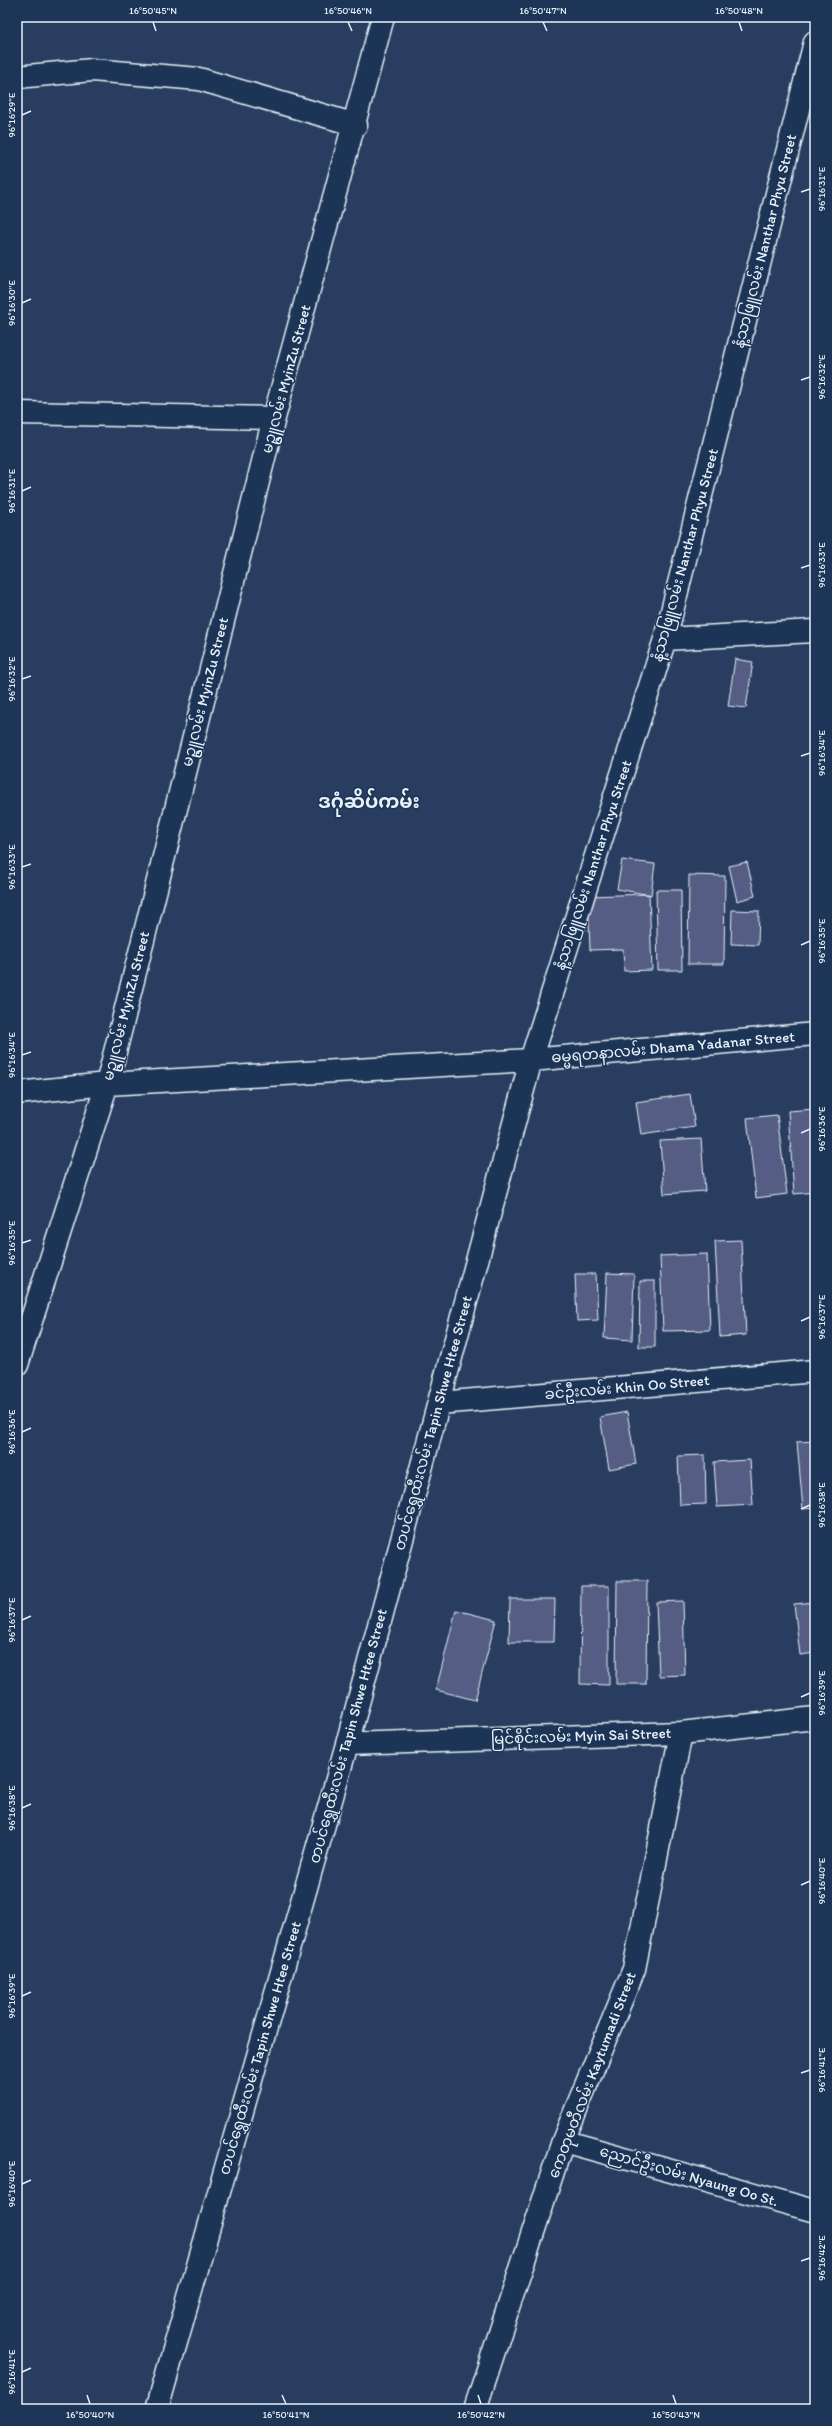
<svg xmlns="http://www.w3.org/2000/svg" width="832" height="2426" font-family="Itim,'Noto Sans Myanmar',sans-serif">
  <rect width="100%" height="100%" fill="#283d60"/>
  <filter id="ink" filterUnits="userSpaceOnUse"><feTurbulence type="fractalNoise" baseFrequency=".025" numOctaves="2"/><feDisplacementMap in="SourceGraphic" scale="8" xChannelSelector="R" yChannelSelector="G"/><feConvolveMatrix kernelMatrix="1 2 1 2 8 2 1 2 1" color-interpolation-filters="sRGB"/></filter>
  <g filter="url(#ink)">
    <path fill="#545d84" stroke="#e8f1f8" d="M735,659L753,662L746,708L728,706Z
      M622,860L655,864L651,895L617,889Z
      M747,862L755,896L737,901L729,866Z
      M689,875L725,876L724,964H688Z
      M656,890H681L682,970H658Z
      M649,894L652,970L624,971L623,949L590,950L588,896Z
      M732,910L759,911L758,945L731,944Z
      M690,1094L695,1127L641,1135L636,1102Z
      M815,1109V1192L794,1194L788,1111Z
      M777,1115L787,1194L756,1198L747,1118Z
      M701,1139L705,1191L664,1194L660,1141Z
      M741,1240L746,1335L720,1337L715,1241Z
      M707,1254L710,1330L663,1331L660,1256Z
      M607,1273L634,1274L632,1340L604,1338Z
      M575,1274H596L598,1320L577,1321Z
      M640,1281H655V1347H639Z
      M627,1412L636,1464L609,1469L600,1417Z
      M815,1441V1508L803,1509L797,1442Z
      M705,1455L706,1504L680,1505L678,1456Z
      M750,1460L753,1505L717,1507L714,1462Z
      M617,1581H647L646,1684H616Z
      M581,1586H609V1685L580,1684Z
      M510,1599H555L554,1642H509Z
      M683,1601L685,1675L659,1676L656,1602Z
      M815,1602V1653L800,1655L794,1604Z
      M456,1610L496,1620L475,1700L436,1690Z"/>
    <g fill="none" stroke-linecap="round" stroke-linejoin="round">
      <g stroke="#e8f1f8" stroke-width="25">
        <path id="minor" d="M17,77L92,70L199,79L356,125
          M17,413L274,418
          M665,639L815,631
          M17,1093L107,1084L531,1060L815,1034
          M17,1365L107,1084L274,418L383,17
          M439,1403L815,1371
          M347,1744L681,1733L815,1718
          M563,2141L815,2211
          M157,2409L347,1744L531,1060L665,639L815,42
          M475,2409L563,2141L634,1969L681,1733"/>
      </g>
      <use href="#minor" stroke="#1d3557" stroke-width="22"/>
    </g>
  </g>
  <path fill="none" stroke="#e8f1f8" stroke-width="1.5" d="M153,22L156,31M348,22L352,31M543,22L547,31M739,22L742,31M22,115L31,111M801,192L810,189M22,303L31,299M801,380L810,377M22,491L31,487M801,568L810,565M22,679L31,676M801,756L810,753M22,867L31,864M801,945L810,941M22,1055L31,1052M801,1133L810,1129M22,1243L31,1240M801,1321L810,1317M22,1432L31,1428M801,1509L810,1505M22,1620L31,1616M801,1697L810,1693M22,1808L31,1804M801,1885L810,1881M22,1996L31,1992M801,2073L810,2070M22,2184L31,2180M801,2261L810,2258M22,2372L31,2368M87,2395L90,2404M282,2395L286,2404M478,2395L481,2404M673,2395L676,2404"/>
  <g text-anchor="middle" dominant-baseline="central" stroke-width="3" stroke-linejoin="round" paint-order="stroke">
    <g font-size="15" fill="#e8f1f8" stroke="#1d3557">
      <text transform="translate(765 241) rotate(-76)">နံ့သာဖြူလမ်း Nanthar Phyu Street</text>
      <text transform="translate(286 379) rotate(-75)">မဥ္ဇူလမ်း MyinZu Street</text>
      <text transform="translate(685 555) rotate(-75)">နံ့သာဖြူလမ်း Nanthar Phyu Street</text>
      <text transform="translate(205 692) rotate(-76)">မဥ္ဇူလမ်း MyinZu Street</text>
      <text transform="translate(593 865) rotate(-72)">နံ့သာဖြူလမ်း Nanthar Phyu Street</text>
      <text transform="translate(126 1006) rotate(-76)">မဥ္ဇူလမ်း MyinZu Street</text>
      <text transform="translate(673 1047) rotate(-5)">ဓမ္မရတနာလမ်း Dhama Yadanar Street</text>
      <text transform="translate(627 1387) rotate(-5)">ခင်ဦးလမ်း Khin Oo Street</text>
      <text transform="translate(433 1423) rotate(-75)">တပင်ရွှေထီးလမ်း Tapin Shwe Htee Street</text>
      <text transform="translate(348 1736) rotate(-75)">တပင်ရွှေထီးလမ်း Tapin Shwe Htee Street</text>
      <text transform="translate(581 1736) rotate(-2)">မြင်စိုင်းလမ်း Myin Sai Street</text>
      <text transform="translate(260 2048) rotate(-74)">တပင်ရွှေထီးလမ်း Tapin Shwe Htee Street</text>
      <text transform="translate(592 2075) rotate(-69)">ကေတုမတီလမ်း Kaytumadi Street</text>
      <text transform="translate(689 2176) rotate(16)">ညောင်ဦးလမ်း Nyaung Oo St.</text>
    </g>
    <g font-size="19" font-weight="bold" fill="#e8f1f8" stroke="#1d3557">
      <text x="369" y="801">ဒဂုံဆိပ်ကမ်း</text>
    </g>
  </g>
  <rect width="832" height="2426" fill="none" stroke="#1d3557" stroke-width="44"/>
  <rect x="22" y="22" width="788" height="2382" fill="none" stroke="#e8f1f8" stroke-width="1.5"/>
  <g font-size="10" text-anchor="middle" fill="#e8f1f8">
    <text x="153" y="14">16°50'45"N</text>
    <text x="348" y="14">16°50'46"N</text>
    <text x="543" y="14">16°50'47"N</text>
    <text x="739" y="14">16°50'48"N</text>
    <text transform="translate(11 115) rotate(-90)" y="4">96°16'29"E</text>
    <text transform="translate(821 189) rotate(-90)" y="4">96°16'31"E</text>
    <text transform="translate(11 303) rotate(-90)" y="4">96°16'30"E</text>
    <text transform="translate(821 377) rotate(-90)" y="4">96°16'32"E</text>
    <text transform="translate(11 491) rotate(-90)" y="4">96°16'31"E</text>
    <text transform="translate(821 565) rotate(-90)" y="4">96°16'33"E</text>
    <text transform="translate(11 679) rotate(-90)" y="4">96°16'32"E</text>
    <text transform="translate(821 753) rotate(-90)" y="4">96°16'34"E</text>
    <text transform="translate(11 867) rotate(-90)" y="4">96°16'33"E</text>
    <text transform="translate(821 941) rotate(-90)" y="4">96°16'35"E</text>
    <text transform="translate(11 1055) rotate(-90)" y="4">96°16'34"E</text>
    <text transform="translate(821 1129) rotate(-90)" y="4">96°16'36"E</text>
    <text transform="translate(11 1243) rotate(-90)" y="4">96°16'35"E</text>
    <text transform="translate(821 1317) rotate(-90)" y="4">96°16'37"E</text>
    <text transform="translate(11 1432) rotate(-90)" y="4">96°16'36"E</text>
    <text transform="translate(821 1505) rotate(-90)" y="4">96°16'38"E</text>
    <text transform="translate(11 1620) rotate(-90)" y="4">96°16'37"E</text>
    <text transform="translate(821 1693) rotate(-90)" y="4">96°16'39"E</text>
    <text transform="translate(11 1808) rotate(-90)" y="4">96°16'38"E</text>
    <text transform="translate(821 1881) rotate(-90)" y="4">96°16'40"E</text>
    <text transform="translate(11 1996) rotate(-90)" y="4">96°16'39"E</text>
    <text transform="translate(821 2070) rotate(-90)" y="4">96°16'41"E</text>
    <text transform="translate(11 2184) rotate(-90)" y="4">96°16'40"E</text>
    <text transform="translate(821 2258) rotate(-90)" y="4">96°16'42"E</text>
    <text transform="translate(11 2372) rotate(-90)" y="4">96°16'41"E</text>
    <text x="90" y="2418">16°50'40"N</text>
    <text x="286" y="2418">16°50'41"N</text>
    <text x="481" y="2418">16°50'42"N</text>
    <text x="676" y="2418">16°50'43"N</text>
  </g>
</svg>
